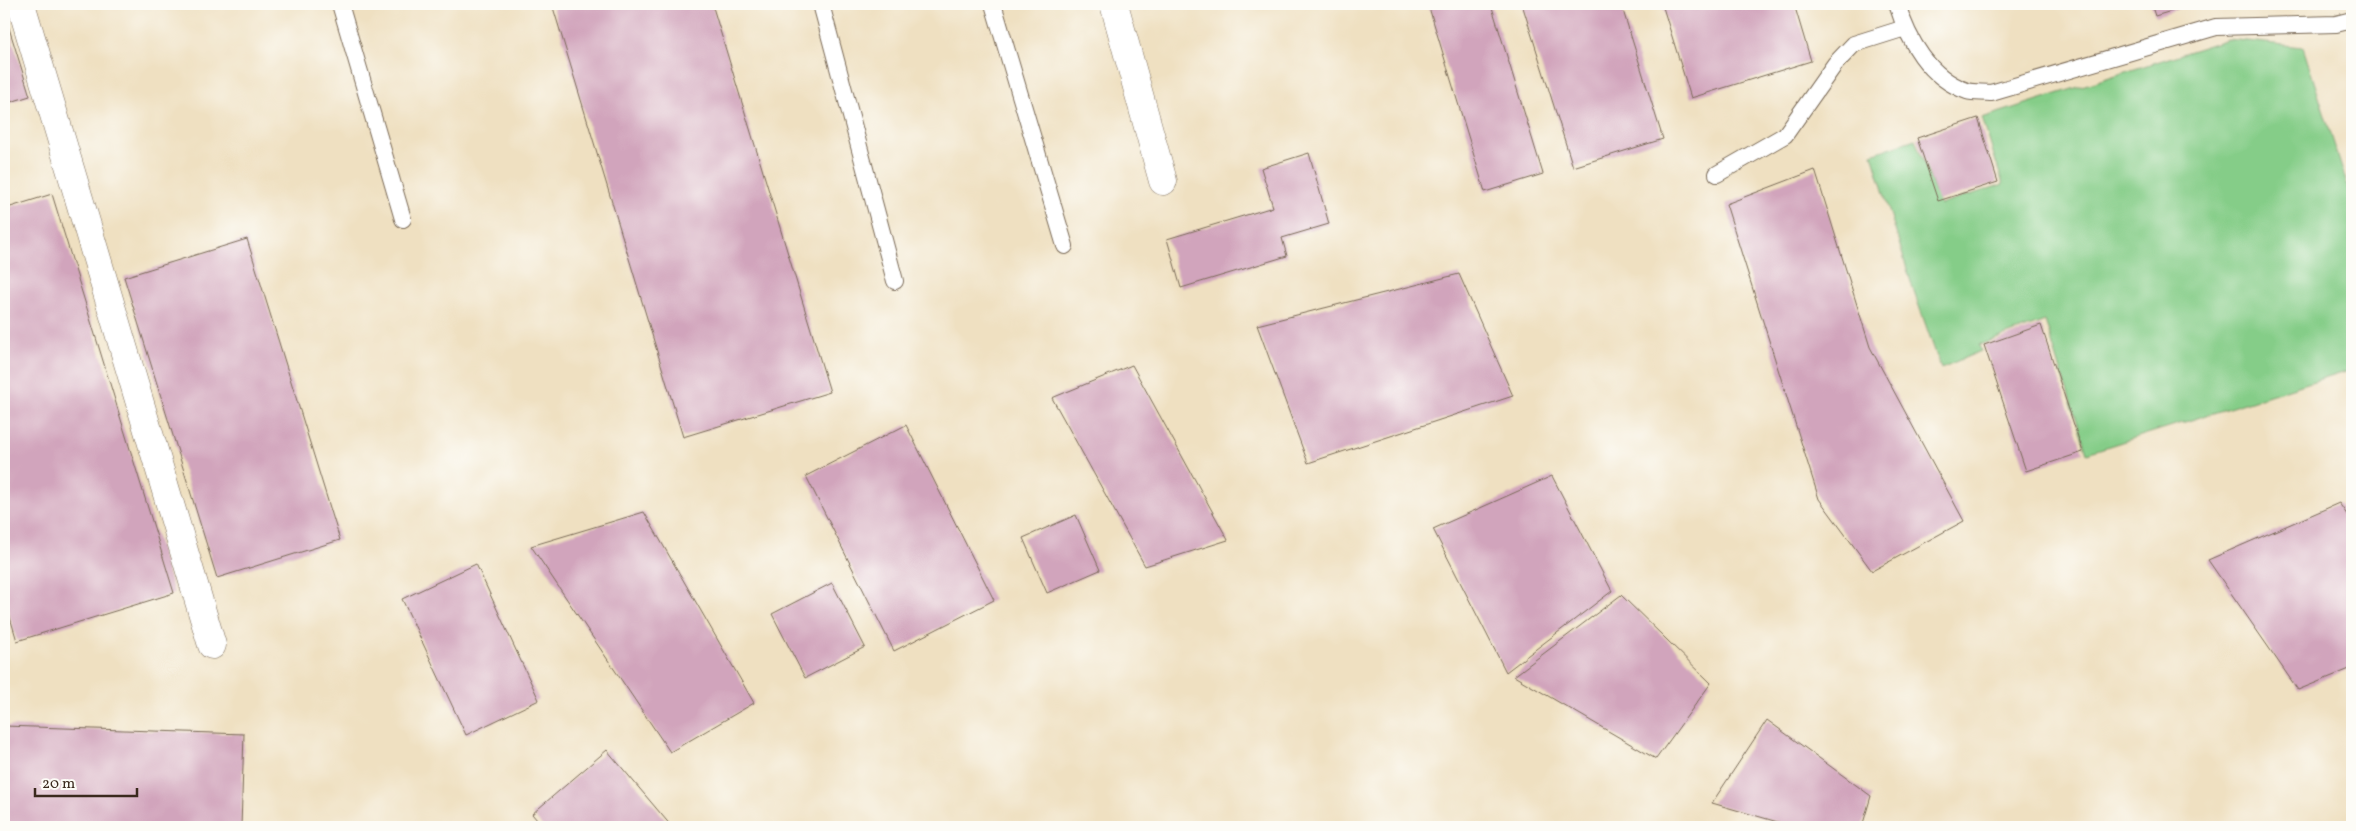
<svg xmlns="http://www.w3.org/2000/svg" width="2356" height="831" font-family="Vollkorn,serif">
  <rect width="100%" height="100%" fill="#fdfcf7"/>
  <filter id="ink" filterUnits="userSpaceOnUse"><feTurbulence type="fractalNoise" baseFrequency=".02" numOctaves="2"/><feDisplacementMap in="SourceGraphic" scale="10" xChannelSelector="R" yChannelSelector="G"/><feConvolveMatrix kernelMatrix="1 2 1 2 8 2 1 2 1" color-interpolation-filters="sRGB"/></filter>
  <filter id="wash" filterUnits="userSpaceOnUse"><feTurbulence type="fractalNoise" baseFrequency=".0096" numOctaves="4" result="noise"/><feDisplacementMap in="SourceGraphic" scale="20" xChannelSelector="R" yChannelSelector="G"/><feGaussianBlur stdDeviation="1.12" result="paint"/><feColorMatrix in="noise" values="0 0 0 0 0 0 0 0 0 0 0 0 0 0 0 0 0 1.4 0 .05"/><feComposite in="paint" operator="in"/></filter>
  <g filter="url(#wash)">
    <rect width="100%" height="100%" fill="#efe0c1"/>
    <path fill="#85cd88" stroke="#607c53" d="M2228,39L2303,47L2352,200V369L2087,453L2045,321L1979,345L1981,351L1941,368L1914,292L1872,154L1915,139L1940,205L2003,184L1982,118Z"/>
    <g id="blocks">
      <path fill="#d1a4bc" d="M552,4H712L830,392L683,437Z
        M1428,4H1491L1543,174L1485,192Z
        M1522,4H1621L1663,139L1573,167Z
        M1662,4H1794L1811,61L1691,98Z
        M2151,4H2195L2155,16Z
        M4,12L30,96L4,104Z
        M1978,118L1998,182L1938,201L1917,138Z
        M1309,153L1329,224L1282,238L1287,256L1181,288L1167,239L1273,207L1261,168Z
        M1815,170L1870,347L1964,521L1872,571L1819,499L1726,204Z
        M52,194L174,593L17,641L4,597V209Z
        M247,239L340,540L217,578L124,277Z
        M1459,274L1513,396L1308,463L1257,325Z
        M2041,325L2083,452L2026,471L1984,345Z
        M1132,365L1228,540L1145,566L1052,398Z
        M906,425L994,600L894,651L806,476Z
        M1552,476L1612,591L1506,672L1433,529Z
        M2339,503L2352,522V668L2298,690L2208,560Z
        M644,512L754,703L670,752L531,546Z
        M1076,515L1100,570L1047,593L1023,538Z
        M476,564L539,700L466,735L402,599Z
        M832,583L865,647L805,678L772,614Z
        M1621,595L1711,683L1656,759L1514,676Z
        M1767,720L1871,796L1862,827H1795L1712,803Z
        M4,726L244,734L241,827H4Z
        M607,750L672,827H543L532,814Z"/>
    </g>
  </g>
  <g filter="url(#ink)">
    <use href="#blocks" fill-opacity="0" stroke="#7a6a57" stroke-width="1"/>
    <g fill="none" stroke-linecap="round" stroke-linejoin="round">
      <g stroke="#7a6a57" stroke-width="18">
        <path id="lane" d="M340,4L403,219
          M821,4L895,281
          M993,4L1065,246
          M1897,4C1908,40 1929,78 1967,91C1974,93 1983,92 1991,93L2216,27L2336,24L2352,20
          M1717,174L1785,135L1835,64L1854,44L1905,28"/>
      </g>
      <g stroke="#7a6a57" stroke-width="29">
        <path id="street" d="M21,4L212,645
          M1114,4L1163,181"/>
      </g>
      <use href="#lane" stroke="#fff" stroke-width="16"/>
      <use href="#street" stroke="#fff" stroke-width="28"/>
    </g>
  </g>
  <rect width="2356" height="831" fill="none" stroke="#fdfcf7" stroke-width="20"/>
  <path d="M35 788v8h102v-8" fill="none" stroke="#3b2a1e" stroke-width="2.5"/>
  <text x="42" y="788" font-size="15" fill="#3b2a1e" stroke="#fdfcf7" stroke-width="4" paint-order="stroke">20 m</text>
</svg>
